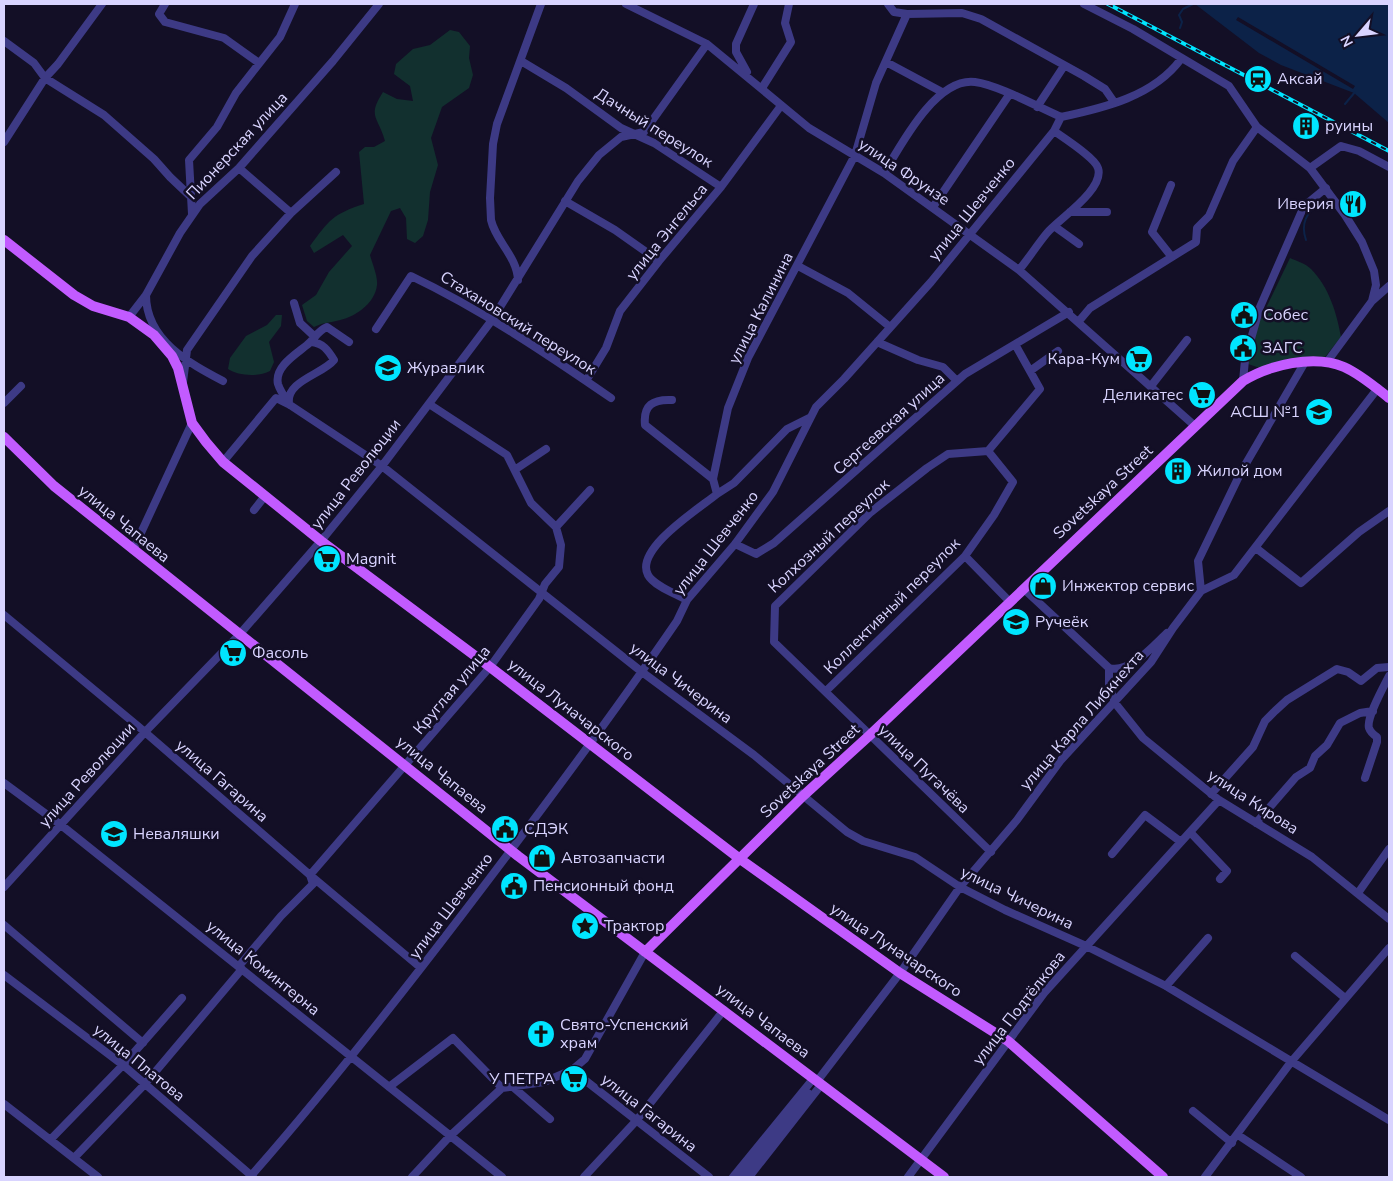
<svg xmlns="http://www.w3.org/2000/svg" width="1393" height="1181" font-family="'Nunito Sans',sans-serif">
  <rect width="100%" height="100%" fill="#130f26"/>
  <path fill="#12302f" d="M450,30L459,32L470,46L469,58L473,75L469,88L442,107L431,138L438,165L430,192L428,220L423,236L415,243L407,239L406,218L400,208L391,211L370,255C372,263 378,276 377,285C375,304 354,318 336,321C327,323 322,323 314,327L307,321L302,305L316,295L329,272L352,246L343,235L314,253L310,246C329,220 333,214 364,204L359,152L365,147H374L385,141C378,116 367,117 383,92L397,99L413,101L410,86L394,74L396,64L413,49L430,45Z
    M1290,258C1297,261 1306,264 1311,269C1329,287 1337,314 1341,337L1325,357L1260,368L1248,364L1256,329Z
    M276,315H282L281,326L269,342L274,362L270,371C259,377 238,376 228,369L230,358L246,336L267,325Z"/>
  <path fill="#0c2248" d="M1195,4H1389V123L1354,93L1281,65L1259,53Z"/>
  <path fill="#130f26" d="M1238,17L1355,86L1353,89L1236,20Z"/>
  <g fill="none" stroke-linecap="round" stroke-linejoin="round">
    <path stroke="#0c2248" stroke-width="2" d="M1180,28L1182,22L1179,15L1183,9L1193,4
      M1345,104L1355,92
      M1306,240C1300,223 1307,213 1320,201"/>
    <path stroke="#3d3a85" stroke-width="8" d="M165,4L159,14L165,22L224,38L259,63
      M626,4L707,44L809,128L884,173L1019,270L1195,426
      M1084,4L1133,29L1229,86L1257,127L1310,168L1345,215L1362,242L1374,271L1376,285L1372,301L1327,362
      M907,14L962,13L981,19L1084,76L1105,89L1114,102
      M4,41L34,63L45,78L104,115L154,159L170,177L189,195
      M521,61L566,88L621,128L654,143L721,187
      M886,62L942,92
      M747,72L736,52V44L754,4
      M762,88L791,42L785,23L789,4
      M1037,107L1064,66
      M4,142L45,78L58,64L102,4
      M239,168L291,213
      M1310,168L1341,146L1359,151L1389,167
      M884,173C901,145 936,77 975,82C998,85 1038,107 1061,117
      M565,201L615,230L659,261
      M933,207L1009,95
      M1070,212H1107
      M192,214L189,160L217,127L236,93L280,37L295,4
      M1054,226L1079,244
      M1171,256L1152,232L1171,185
      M798,266L848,293L890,327
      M1019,270C1029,258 1037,245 1047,233C1059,219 1105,189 1098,168C1095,158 1064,138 1054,131
      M518,280C517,256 496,242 491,220L490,198L493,144L497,124L541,4
      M146,295C146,340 189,363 223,381
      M1372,301L1389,286
      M294,303L300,323L314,336
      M129,317L146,295L180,233L200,204L239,168L333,61L379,4
      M1079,321L1090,308L1196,242L1197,228L1209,216L1233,161L1257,127
      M376,329L411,276C482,310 547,354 611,398
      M877,342L918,360L943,367L957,381
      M1030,371L1058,351
      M586,381L606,348L620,311L659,261L721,187L780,107
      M1243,381L1245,360L1260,307L1304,206L1326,188
      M183,382L187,350L252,256L291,213L336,172
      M1151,386L1187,340
      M672,400C653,399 643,405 645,425L713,479
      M4,403L21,386
      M289,403C286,381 323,374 334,360C328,350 323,343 311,342
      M290,405C286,399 280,391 278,384C274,367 296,354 307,345C315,339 317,331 327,327L349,342
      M988,451L948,454L927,468L871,512L775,606L774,642L991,852
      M223,462L276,398L290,405L382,466L642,672L754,755L847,832L863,841L915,857L960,887L1005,910L1086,946L1166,986L1389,1120
      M516,469L546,449
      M717,494L734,483L787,429L809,418
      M254,510L265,496
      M556,527L590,490
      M735,544L756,554L774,543L965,374L1069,312
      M1256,548L1301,583L1359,532L1389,511
      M133,550L192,423
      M965,556L1010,602
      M1024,589L1109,668V685L1115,703L1143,738L1219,800L1312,857L1389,919
      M1201,591L1198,561L1241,472L1305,362
      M687,600C676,594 654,586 648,575C634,549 700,508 717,494L713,479L728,408L748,358L855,155L876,83L907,14L894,12L888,4
      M4,615L139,727L310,875L421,968
      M1109,668C1129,674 1153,646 1167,633
      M826,691L965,556L994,515L1013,482L988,451L1040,389L1016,346
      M1365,778L1377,742V737C1374,735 1370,731 1369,728C1366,718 1384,686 1389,676
      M4,783L61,825L502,1177
      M1211,794L1253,747L1265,721L1275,711L1287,700L1337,669L1348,672L1361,681L1377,668L1389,667
      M1256,823L1296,777L1310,768L1315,756L1327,745L1340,723L1360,713L1373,711
      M1190,832L1227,871L1220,879
      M1112,854L1145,815L1181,842
      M4,887L145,732L239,635L321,541L382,466L492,320L578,181L599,155L621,137L644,132L707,44
      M1358,893L1389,849
      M4,925L143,1043
      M1295,956L1345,998
      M239,966L281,916L313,884L310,875L490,667L539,599L545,584L559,567L561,545L556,527L531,503L507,455L429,404
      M4,975L123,1065L253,1177
      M1166,986L1208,938
      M572,1070L709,1177
      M818,1080L900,973L960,887L1017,820L1061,760L1151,662L1173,628L1201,591L1234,575L1378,388
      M389,1087L453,1038L502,1088
      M513,1087L550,1119
      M4,1104L98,1177
      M1193,1111L1232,1143
      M1238,1135L1301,1177
      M51,1139L123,1065L182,998
      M74,1158L145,1084L242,969
      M250,1177C324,1093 393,1005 461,916C535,819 608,722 677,621L687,600L735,544L773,492L816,407L844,379L931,282L1054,131L1061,117C1104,108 1154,96 1181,59
      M412,1177L450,1136L502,1088L544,1082L572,1070L585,1059L645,952
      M584,1177L636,1121L724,1010
      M733,1177L813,1079H816
      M741,1177L808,1093
      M749,1177L821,1085L818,1080
      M908,1177L1044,993L1219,800
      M1205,1177L1291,1062L1389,948"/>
    <path stroke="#c25bff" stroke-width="10" d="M4,240L74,295L93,306L129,317L154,335L172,356L178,368L192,423L206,442L223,462L321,541L490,667L740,859L900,973L1008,1041L1163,1177
      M4,437L54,486L518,856L944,1177
      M645,952L803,796L870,735L1243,381C1269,365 1314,354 1344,367C1360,374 1375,387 1389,398"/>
    <g stroke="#00e5ff" stroke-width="4">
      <path id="rail" d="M1108,4L1389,151"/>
    </g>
    <use href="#rail" stroke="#130f26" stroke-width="2" stroke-dasharray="5.5" stroke-linecap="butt"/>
  </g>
  <defs>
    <g id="station-disc" transform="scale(1.4375)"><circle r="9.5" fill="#00e5ff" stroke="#130f26"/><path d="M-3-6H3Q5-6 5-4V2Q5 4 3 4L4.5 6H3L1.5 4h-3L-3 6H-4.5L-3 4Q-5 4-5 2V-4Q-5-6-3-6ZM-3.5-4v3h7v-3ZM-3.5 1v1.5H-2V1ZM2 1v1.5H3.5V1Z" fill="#111"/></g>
    <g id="building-disc" transform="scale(1.4375)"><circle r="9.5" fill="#00e5ff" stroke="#130f26"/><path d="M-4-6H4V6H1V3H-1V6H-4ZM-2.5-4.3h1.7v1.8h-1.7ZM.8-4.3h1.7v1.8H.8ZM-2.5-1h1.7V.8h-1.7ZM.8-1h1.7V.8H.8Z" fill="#111"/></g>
    <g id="restaurant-disc" transform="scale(1.4375)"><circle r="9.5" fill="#00e5ff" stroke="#130f26"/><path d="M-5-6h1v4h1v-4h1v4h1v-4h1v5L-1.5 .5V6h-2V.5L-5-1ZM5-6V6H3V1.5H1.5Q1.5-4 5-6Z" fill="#111"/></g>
    <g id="civic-disc" transform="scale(1.4375)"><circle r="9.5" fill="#00e5ff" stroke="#130f26"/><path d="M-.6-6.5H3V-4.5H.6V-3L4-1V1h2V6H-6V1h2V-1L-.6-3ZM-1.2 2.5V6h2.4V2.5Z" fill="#111"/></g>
    <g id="supermarket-disc" transform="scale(1.4375)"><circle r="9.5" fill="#00e5ff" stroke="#130f26"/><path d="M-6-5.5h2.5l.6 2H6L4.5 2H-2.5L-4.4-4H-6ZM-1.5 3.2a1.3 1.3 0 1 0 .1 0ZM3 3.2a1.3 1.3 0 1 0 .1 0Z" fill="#111"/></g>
    <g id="school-disc" transform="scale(1.4375)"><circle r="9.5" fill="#00e5ff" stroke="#130f26"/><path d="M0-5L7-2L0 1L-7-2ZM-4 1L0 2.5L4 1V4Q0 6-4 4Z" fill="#111"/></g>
    <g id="shop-disc" transform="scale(1.4375)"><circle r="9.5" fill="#00e5ff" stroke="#130f26"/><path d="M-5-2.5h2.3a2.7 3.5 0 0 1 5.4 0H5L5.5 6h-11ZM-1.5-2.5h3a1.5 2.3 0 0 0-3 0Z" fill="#111"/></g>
    <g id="sight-disc" transform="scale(1.4375)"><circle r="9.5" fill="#00e5ff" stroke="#130f26"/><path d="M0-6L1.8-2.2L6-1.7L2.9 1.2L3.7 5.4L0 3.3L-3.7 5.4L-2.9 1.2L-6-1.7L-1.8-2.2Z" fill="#111"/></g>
    <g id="church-disc" transform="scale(1.4375)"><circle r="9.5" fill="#00e5ff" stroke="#130f26"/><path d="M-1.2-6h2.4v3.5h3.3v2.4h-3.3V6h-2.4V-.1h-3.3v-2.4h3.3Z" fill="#111"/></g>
  </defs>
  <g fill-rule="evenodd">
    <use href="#station-disc" x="1258" y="79"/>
    <use href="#building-disc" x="1306" y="126"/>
    <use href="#restaurant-disc" x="1353" y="204"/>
    <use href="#civic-disc" x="1244" y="315"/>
    <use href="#civic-disc" x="1243" y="348"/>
    <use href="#supermarket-disc" x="1139" y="359"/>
    <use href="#school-disc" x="388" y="368"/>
    <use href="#supermarket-disc" x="1202" y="395"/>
    <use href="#school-disc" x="1319" y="412"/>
    <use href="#building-disc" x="1178" y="471"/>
    <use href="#supermarket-disc" x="327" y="559"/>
    <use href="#shop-disc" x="1043" y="586"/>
    <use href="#school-disc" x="1016" y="622"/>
    <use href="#supermarket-disc" x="233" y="653"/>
    <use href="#civic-disc" x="505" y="829"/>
    <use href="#school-disc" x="114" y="834"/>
    <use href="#shop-disc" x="542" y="858"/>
    <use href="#civic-disc" x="514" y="886"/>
    <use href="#sight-disc" x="585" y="926"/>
    <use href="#church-disc" x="541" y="1034"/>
    <use href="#supermarket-disc" x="574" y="1079"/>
  </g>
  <g text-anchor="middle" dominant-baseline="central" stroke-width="5" stroke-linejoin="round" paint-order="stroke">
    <g font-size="16" fill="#d9d4ff" stroke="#130f26" text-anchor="start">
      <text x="1277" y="79">Аксай</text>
      <text x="1325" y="126">руины</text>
      <text x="1334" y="204" text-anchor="end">Иверия</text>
      <text x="1263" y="315">Собес</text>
      <text x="1262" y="348">ЗАГС</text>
      <text x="1120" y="359" text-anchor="end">Кара-Кум</text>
      <text x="407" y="368">Журавлик</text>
      <text x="1183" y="395" text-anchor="end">Деликатес</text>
      <text x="1300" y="412" text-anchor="end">АСШ №1</text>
      <text x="1197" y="471">Жилой дом</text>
      <text x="346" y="559">Magnit</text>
      <text x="1062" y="586">Инжектор сервис</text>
      <text x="1035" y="622">Ручеёк</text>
      <text x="252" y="653">Фасоль</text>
      <text x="524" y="829">СДЭК</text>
      <text x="133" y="834">Неваляшки</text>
      <text x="561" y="858">Автозапчасти</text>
      <text x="533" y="886">Пенсионный фонд</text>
      <text x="604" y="926">Трактор</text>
      <text x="560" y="1025">Свято-Успенский<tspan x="560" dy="18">храм</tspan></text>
      <text x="555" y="1079" text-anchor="end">У ПЕТРА</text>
    </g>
    <g font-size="16" fill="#d9d4ff" stroke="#130f26">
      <text transform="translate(654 128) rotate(32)">Дачный переулок</text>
      <text transform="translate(237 146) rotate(-47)">Пионерская улица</text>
      <text transform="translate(904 172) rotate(34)">улица Фрунзе</text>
      <text transform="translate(972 209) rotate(-51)">улица Шевченко</text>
      <text transform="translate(667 232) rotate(-51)">улица Энгельса</text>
      <text transform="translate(761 308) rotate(-63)">улица Калинина</text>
      <text transform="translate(518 323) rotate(32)">Стахановский переулок</text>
      <text transform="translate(889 424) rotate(-42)">Сергеевская улица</text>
      <text transform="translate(356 474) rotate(-52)">улица Революции</text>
      <text transform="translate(1103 492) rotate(-43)">Sovetskaya Street</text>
      <text transform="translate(124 524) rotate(39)">улица Чапаева</text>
      <text transform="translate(829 536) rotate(-43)">Колхозный переулок</text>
      <text transform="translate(716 543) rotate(-52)">улица Шевченко</text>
      <text transform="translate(892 606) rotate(-45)">Коллективный переулок</text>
      <text transform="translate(681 683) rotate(37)">улица Чичерина</text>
      <text transform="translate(452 690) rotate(-50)">Круглая улица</text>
      <text transform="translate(571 710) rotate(38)">улица Луначарского</text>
      <text transform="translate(1082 720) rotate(-49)">улица Карла Либкнехта</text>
      <text transform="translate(924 769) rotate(44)">улица Пугачёва</text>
      <text transform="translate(810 771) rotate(-43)">Sovetskaya Street</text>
      <text transform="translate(87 775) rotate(-48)">улица Революции</text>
      <text transform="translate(442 775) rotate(39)">улица Чапаева</text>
      <text transform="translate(222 781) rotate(41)">улица Гагарина</text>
      <text transform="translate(1253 802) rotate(33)">улица Кирова</text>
      <text transform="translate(1017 898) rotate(26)">улица Чичерина</text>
      <text transform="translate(451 906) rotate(-53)">улица Шевченко</text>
      <text transform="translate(896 950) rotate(34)">улица Луначарского</text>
      <text transform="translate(263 968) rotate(39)">улица Коминтерна</text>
      <text transform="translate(1019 1008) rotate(-52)">улица Подтёлкова</text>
      <text transform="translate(763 1021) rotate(37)">улица Чапаева</text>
      <text transform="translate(139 1063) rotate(39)">улица Платова</text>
      <text transform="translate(649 1113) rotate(38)">улица Гагарина</text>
    </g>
  </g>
  <rect width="1393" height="1181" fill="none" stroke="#d9d4ff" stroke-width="10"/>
  <g transform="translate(1358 35) rotate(242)" stroke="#130f26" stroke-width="4" paint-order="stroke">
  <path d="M0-4L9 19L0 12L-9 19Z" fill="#d9d4ff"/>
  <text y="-8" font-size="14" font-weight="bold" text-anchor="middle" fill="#d9d4ff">N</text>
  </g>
</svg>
